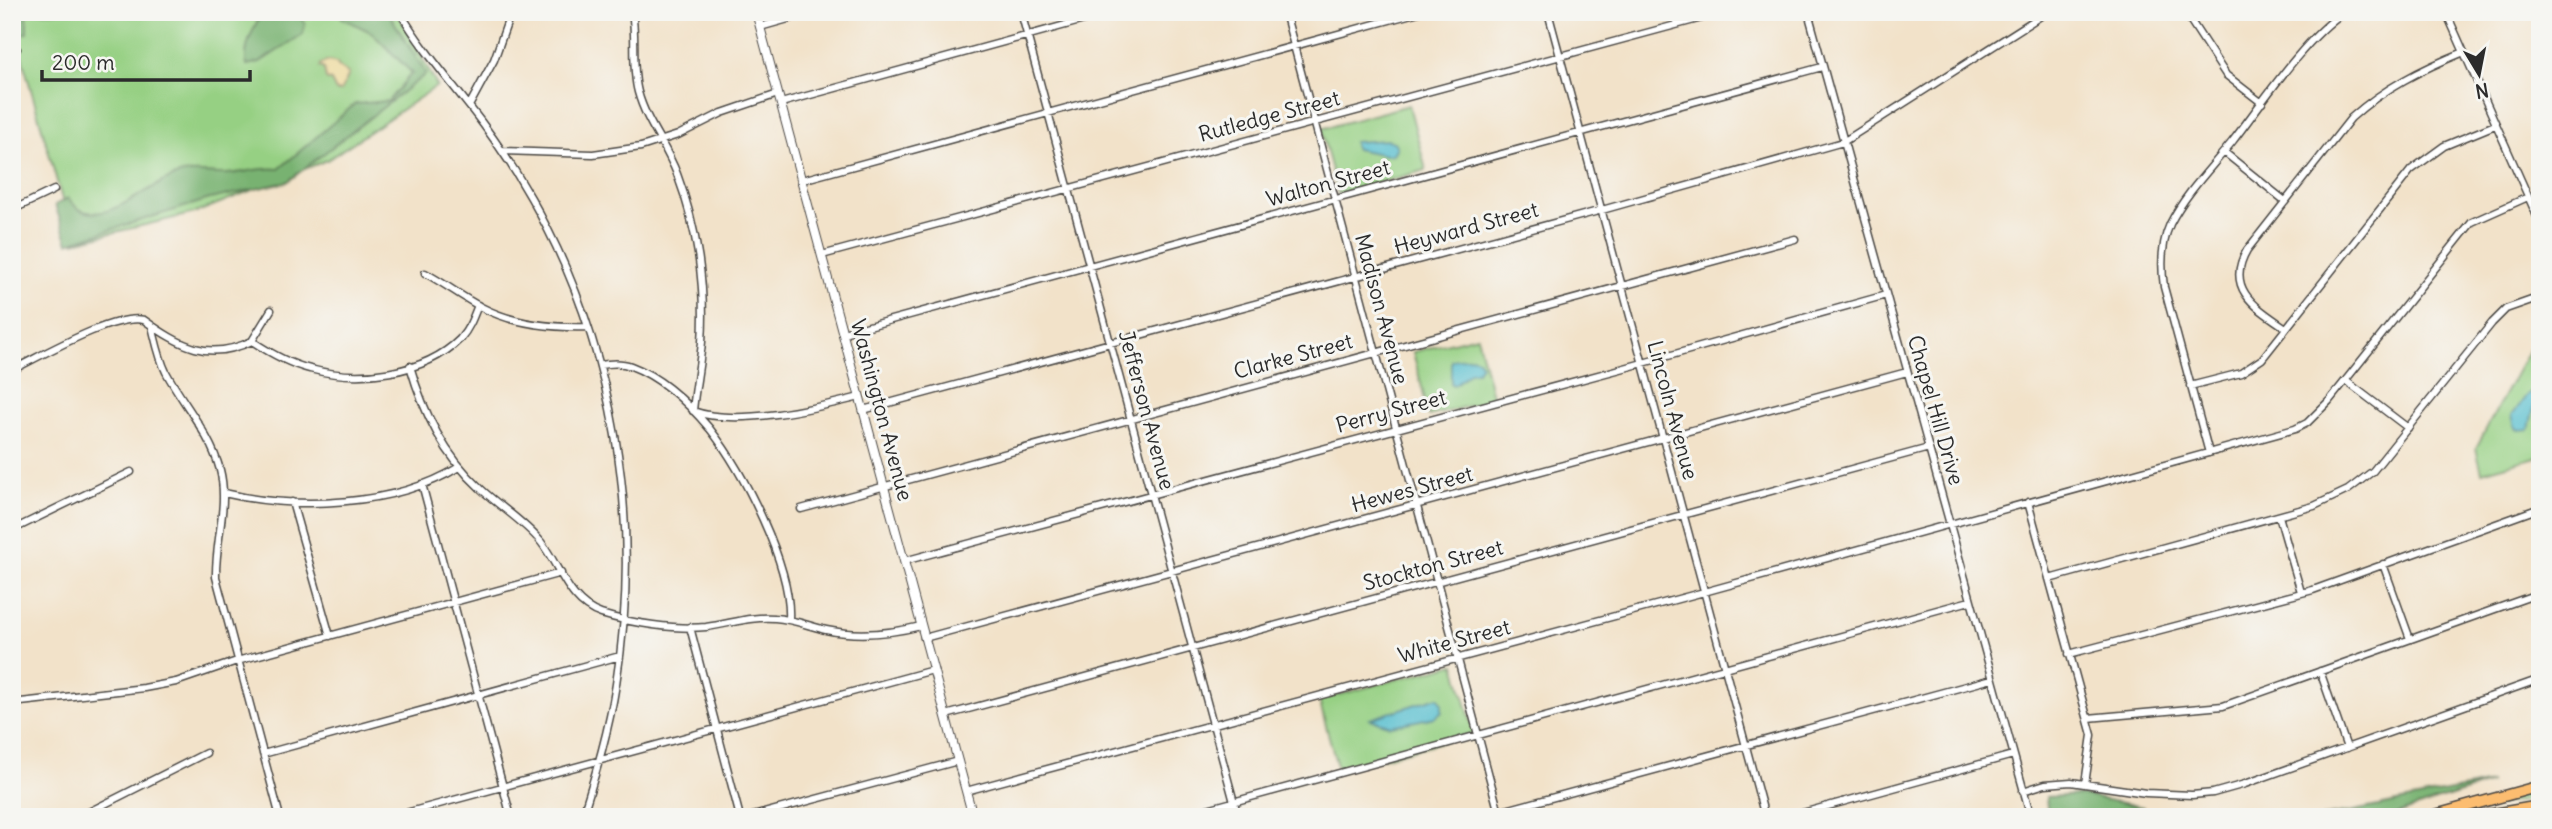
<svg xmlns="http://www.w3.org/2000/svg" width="2552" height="829" font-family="Delius,sans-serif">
  <rect width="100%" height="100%" fill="#f6f6f2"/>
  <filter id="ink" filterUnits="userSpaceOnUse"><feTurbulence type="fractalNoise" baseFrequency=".0143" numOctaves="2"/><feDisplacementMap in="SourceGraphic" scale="14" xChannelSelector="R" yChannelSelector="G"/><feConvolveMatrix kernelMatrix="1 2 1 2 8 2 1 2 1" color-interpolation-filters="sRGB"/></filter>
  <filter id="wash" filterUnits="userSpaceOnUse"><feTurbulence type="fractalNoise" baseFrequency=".00686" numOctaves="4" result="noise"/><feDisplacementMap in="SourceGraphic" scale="28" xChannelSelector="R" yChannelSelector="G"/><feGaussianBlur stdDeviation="1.57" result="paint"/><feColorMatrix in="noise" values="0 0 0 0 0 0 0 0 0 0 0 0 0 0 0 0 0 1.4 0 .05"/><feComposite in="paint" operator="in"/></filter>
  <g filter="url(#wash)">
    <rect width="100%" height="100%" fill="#f2e2c9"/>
    <path fill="#96d083" stroke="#607e57" stroke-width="2" d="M12,12H397L437,86L327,160L195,213L74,242L12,22Z
      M1409,105L1426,170L1338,194L1321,129Z
      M1477,336L1493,400L1429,416L1413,352Z
      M2535,338L2540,354V456L2482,472L2476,448Z
      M1455,664L1474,733L1338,770L1319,700Z
      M2540,789V798L2468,810Z"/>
    <path fill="#78b271" stroke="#526e4e" stroke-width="2" d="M12,12H27V33L12,36Z
      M262,12L299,15L305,24L303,34L260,62L247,65C242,49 255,26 262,12Z
      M339,12H388L426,74L287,182L210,199L68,243L55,205L68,198C71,201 75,207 79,209C110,226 154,179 183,174C196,171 208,174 220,174C240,175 259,166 279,169L355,104L388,101L412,73L371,32L342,18Z
      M2491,783L2388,817H2322L2344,813Z
      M2081,795L2143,807L2141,817H2097L2075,811L2064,812L2062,817H2048L2046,797Z"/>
    <path fill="#eeda9e" stroke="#8c8264" stroke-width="2" d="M328,61L337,63L338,66L349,74L341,91H336L331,81L326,79L324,69L320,67L321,64Z"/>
    <path fill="#52bdce" stroke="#3e747c" stroke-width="2" d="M1387,140L1394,142L1397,147L1393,154L1386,155L1356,149L1354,146V142Z
      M1471,357L1478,359L1481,364L1477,371L1470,372L1454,385L1451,384V360Z
      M2534,389L2535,402L2529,429L2520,430L2515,427L2512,416L2526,396Z
      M1438,697L1442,702V711L1435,717L1391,726L1370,719Z"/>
  </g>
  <g filter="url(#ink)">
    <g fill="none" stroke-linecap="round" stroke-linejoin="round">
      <g stroke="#494643" stroke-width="9">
        <path id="minor" d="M400,12C420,46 445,75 469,106C492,135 513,166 531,198C614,344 643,519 616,684C609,730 596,773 582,817
          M632,12C637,39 631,66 638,92C646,122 666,145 677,174C697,227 706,286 702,342C700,365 695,388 693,411C737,427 816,408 860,397
          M1021,12L1238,817
          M1285,12L1500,817
          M1548,12L1765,817
          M1808,12L2031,817
          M2185,12L2226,75L2262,103
          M2446,12L2540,223
          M760,27L813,12
          M12,52L17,49
          M781,103L1113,12
          M469,106L494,60L511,12
          M503,151L593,154L641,147L678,135L722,113L778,94
          M2224,152L2285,201
          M802,180L1419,12
          M12,210L54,190
          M822,255L1724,12
          M425,273C444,283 462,297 481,307C513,324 551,328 587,327
          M152,326C156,342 159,358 166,372C184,406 210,433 220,470C229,505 215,541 216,577L280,817
          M2286,328C2257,308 2224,289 2247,250L2351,118C2384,88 2422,69 2464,52
          M843,333L1822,67
          M252,341L271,310
          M600,365C611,363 621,362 631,366C663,378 689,404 710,429C743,471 792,566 789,619
          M410,366C424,414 444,455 481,489C500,507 524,521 541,542C560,566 568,603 601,614C630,623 676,630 706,627C730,624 750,616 775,618C793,619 809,626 826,630C859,637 889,634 921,626
          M12,370C41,356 114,313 144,320C181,346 208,362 252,341C270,353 289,364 310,369C358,382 424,375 460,339C469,329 473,318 478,305
          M2346,381L2408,428
          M2190,386L2241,373L2262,359L2411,170L2444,146L2495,125
          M863,410L1602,210L1843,142L2047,12
          M2209,453L2164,287C2161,266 2161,244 2170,224C2185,194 2211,168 2232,142C2263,102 2303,40 2344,12
          M422,484L511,817
          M224,493C295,510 395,507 459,467
          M292,502L330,636
          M2028,502L2092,735L2085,784
          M801,509L1795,239
          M2279,516L2301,592
          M12,530L131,472
          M904,561L1643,363L1886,295
          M2383,564L2410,639
          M2049,579L2314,506L2348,490L2373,471L2492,323L2506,309L2540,297
          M690,627L740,817
          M924,638L1907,372
          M2069,654L2313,590L2540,508
          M2320,671L2347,748
          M12,703L144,688L176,682L237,661L561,573
          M946,715L1929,448
          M2088,718L2223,706L2540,593
          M263,754L620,656
          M966,791L1704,592L2295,429L2307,423L2329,401L2472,222L2528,197
          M2023,791L2045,784L2071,782L2146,793L2192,795L2213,793L2245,784L2540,679
          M79,817L206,753
          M391,817L933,670
          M749,817L958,761
          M1178,817L1970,601
          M1480,817L1992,679
          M1788,817L2013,755"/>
      </g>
      <g stroke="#494643" stroke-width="10">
        <path id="tertiary" d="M756,12L973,817"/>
      </g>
      <g stroke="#494643" stroke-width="11">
        <path id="secondary" d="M2539,12L2540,13"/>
      </g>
      <g stroke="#494643" stroke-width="13">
        <path id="trunk" d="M2428,817L2540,786
          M2477,817L2540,806"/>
      </g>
      <use href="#minor" stroke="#fff" stroke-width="6"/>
      <use href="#tertiary" stroke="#fff" stroke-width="8"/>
      <use href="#secondary" stroke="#fee5c5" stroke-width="9"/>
      <use href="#trunk" stroke="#fcbd6f" stroke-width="10"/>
    </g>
  </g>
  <g text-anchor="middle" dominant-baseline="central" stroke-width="6" stroke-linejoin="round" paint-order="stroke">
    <g font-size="21" fill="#2b2b2b" stroke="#f6f6f2">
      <text transform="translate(1269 116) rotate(-15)">Rutledge Street</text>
      <text transform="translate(1328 183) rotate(-15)">Walton Street</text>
      <text transform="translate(1466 228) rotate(-15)">Heyward Street</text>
      <text transform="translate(1382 309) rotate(75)">Madison Avenue</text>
      <text transform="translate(1293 356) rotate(-15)">Clarke Street</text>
      <text transform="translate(882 410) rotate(75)">Washington Avenue</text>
      <text transform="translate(1147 410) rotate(75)">Jefferson Avenue</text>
      <text transform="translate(1673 410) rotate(75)">Lincoln Avenue</text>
      <text transform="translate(1936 410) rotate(74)">Chapel Hill Drive</text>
      <text transform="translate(1391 411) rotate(-15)">Perry Street</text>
      <text transform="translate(1412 489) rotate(-15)">Hewes Street</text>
      <text transform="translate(1433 565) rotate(-15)">Stockton Street</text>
      <text transform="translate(1454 641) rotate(-15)">White Street</text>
    </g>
  </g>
  <rect width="2552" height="829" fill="none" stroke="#f6f6f2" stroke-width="42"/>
  <g transform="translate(2479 74) rotate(170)" stroke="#f6f6f2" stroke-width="5" paint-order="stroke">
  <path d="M0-5L12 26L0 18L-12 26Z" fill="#2b2b2b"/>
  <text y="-10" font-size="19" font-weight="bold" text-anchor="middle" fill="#2b2b2b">N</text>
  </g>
  <path d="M42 70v10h208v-10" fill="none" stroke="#2b2b2b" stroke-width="3.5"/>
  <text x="52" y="70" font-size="21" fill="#2b2b2b" stroke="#f6f6f2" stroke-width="5" paint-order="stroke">200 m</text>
</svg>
